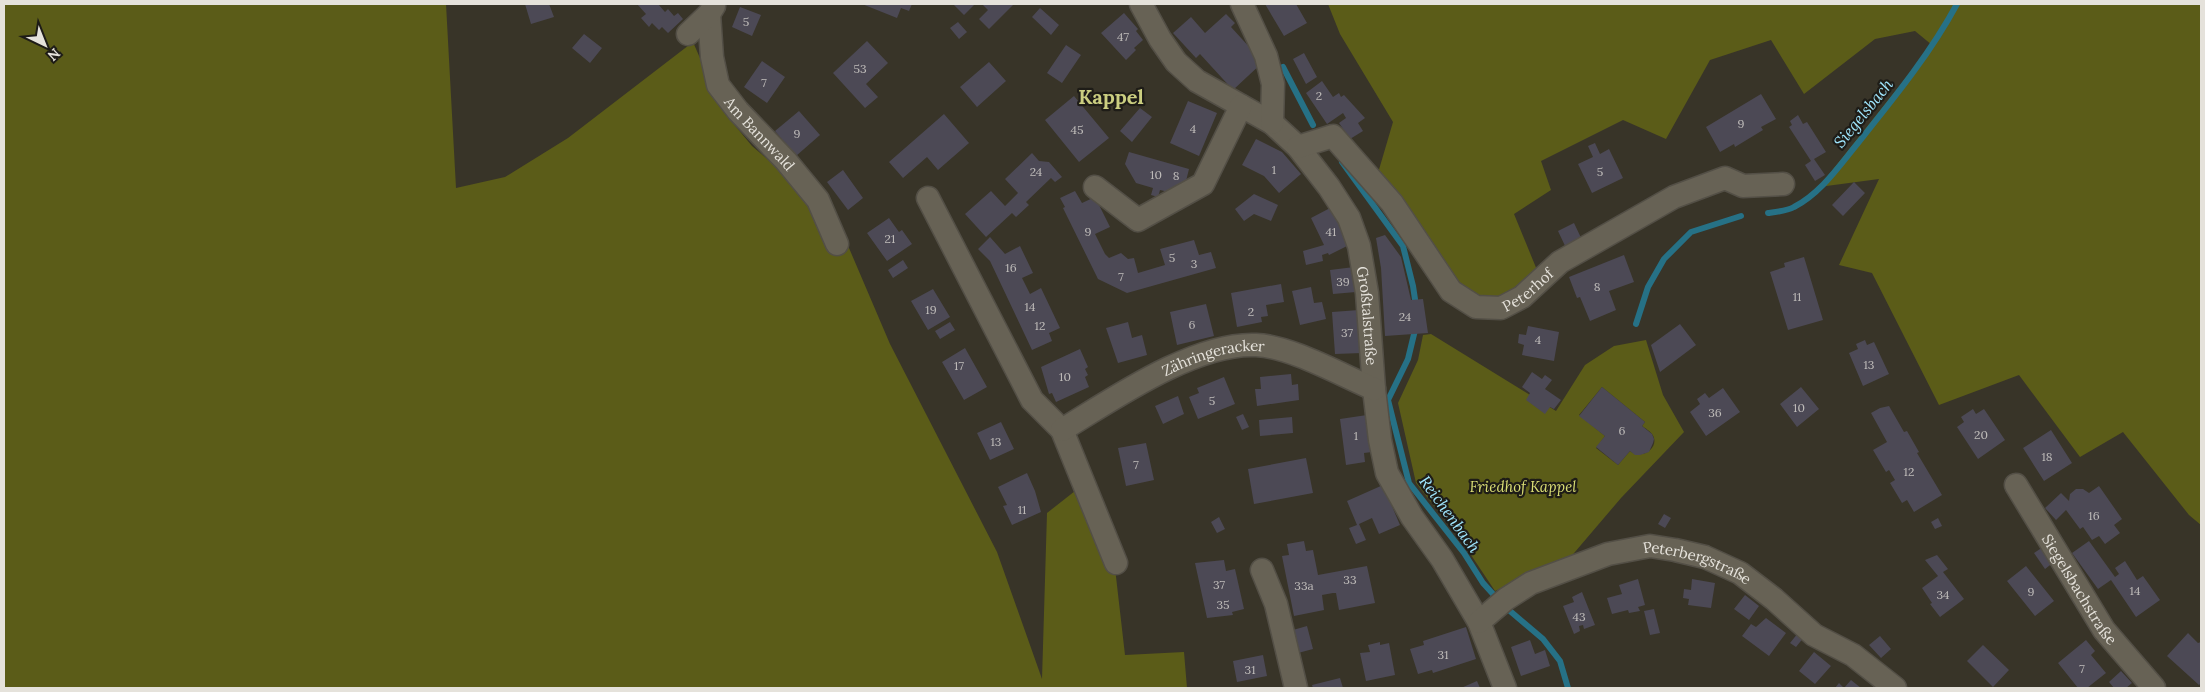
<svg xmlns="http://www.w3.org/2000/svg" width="2205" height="692" font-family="Lora,serif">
  <rect width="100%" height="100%" fill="#383428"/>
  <path fill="#5b5c18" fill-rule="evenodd" d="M4,4H446L456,188L505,177L568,138L693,42L723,111L752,146L791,179L846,241L890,344L997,552L1042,679L1047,513L1075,491L1115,568L1125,655L1184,652L1187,688H4Z
    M1328,4H2201V525L2189,515L2123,432L2080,457L2019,375L1939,405L1872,273L1839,265L1879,179L1819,187L1932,45L1915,31L1875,39L1804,94L1771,40L1710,60L1666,139L1623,120L1541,161L1551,190L1514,214L1537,270L1495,303L1460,293L1378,173L1393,122L1340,34Z
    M1431,334L1556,411L1585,365L1614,346L1646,340L1663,395L1684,432L1621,498L1569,559L1495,591L1463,543L1416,483L1398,403L1418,360L1423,335ZM1602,387L1645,422L1642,426C1645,428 1650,431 1652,434C1661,446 1643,461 1630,451L1618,465L1596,448L1605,436L1579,415Z"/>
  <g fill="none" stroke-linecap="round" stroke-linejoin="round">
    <path stroke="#267186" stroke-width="6" d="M1283,67L1313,125
      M1342,162L1403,246L1413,286L1416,306
      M1768,213C1776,212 1787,211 1794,207C1821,193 1839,166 1858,143C1894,98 1930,54 1957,4
      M1636,324L1648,287L1664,259L1691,232L1741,216
      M1416,326L1408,359L1388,400L1409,483L1464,553L1483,583L1493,594
      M1510,611L1543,639L1560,661L1568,688"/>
  </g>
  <path fill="#4c4955" d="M525,4H549L554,17L531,24Z
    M637,4H658L665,12L668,9L674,16L678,13L683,19L668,33L662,27L659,30L652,23L649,27L641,18L646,14Z
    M862,4H912L909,11L901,8L897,18Z
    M956,4H975L964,15L954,5Z
    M982,4H1014L989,29L979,19L988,10Z
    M1265,4H1296L1307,23L1284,36Z
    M740,7L761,15L752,36L732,27Z
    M1040,8L1059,25L1051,35L1032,17Z
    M1124,13L1138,29L1136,31L1143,40L1134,48L1136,50L1126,60L1101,33Z
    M1226,14L1235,23L1231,27L1263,62L1233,90L1200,54L1196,58L1173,33L1191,17L1205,33Z
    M958,22L967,32L959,39L950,28Z
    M584,34L602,48L590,63L572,48Z
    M867,41L888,63L866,84L878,97L865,108L833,73Z
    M1066,45L1081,55L1062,83L1047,73Z
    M1304,53L1317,77L1306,84L1293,59Z
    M762,61L785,77L767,103L744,87Z
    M989,62L1006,81L977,107L960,87Z
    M1322,81L1333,97L1339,93L1341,97L1344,95L1365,118L1358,123L1363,131L1350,139L1339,123L1346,118L1343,113L1327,124L1306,93Z
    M1761,94L1776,119L1761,127L1763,130L1735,147L1734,144L1720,152L1706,127Z
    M1074,96L1109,138L1079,162L1045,120Z
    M1188,101L1217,113L1199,156L1170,143Z
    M1140,108L1152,117L1132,142L1120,131Z
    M799,111L820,135L796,156L775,131Z
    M944,114L969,143L938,170L927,157L903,178L889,162Z
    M1798,115L1803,124L1807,122L1826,152L1814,159L1825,175L1815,181L1805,165L1811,161L1789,127L1792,125L1790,121Z
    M1256,139L1282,152L1301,174L1279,193L1264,176L1242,165Z
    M1595,143L1600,154L1609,149L1623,178L1592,193L1578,164L1593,157L1588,146Z
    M1129,152L1189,169L1186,181L1169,192L1160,190L1158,197L1151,195L1153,188L1136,183L1125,164Z
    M1032,153L1039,161L1049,162L1062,177L1055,182L1051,178L1026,202L1029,205L1016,217L1012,213L986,237L965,214L991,191L1005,206L1018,193L1005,179Z
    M843,170L863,198L848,210L827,182Z
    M1854,182L1865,193L1843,216L1832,205Z
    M1075,191L1082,203L1095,197L1110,227L1095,234L1105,254L1109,258L1121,253L1128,259L1134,258L1138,273L1165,265L1160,249L1194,240L1199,255L1211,252L1216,268L1127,293L1098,279L1063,208L1065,207L1060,198Z
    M1254,194L1278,205L1271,221L1254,214L1244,221L1235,209Z
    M1332,207L1351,244L1329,255L1328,253L1322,255L1323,261L1306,265L1303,251L1324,245L1311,218Z
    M889,218L899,232L902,230L912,244L887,261L867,233Z
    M1574,223L1583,242L1567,250L1558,231Z
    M1385,235L1401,257L1411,300L1423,299L1428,333L1385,336L1381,268L1376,238Z
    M990,237L1005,254L1020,246L1033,273L1022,278L1030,294L1041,288L1060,328L1049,333L1052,341L1032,350L990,261L978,249Z
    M1624,255L1634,282L1609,291L1616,310L1590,321L1580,297L1577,298L1569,277Z
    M1804,257L1823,320L1788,330L1770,272L1785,267L1784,263Z
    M903,260L908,268L893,278L888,270Z
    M1354,267L1356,292L1333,294L1330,270Z
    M1281,284L1284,302L1266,305L1268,316L1261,317L1262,322L1237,327L1231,293Z
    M1311,287L1314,303L1322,302L1326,319L1300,325L1292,291Z
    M933,289L950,317L928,330L911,301Z
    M1206,304L1214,336L1177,345L1170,312Z
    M1359,310L1362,353L1335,354L1332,312Z
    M950,322L955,330L940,339L935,331Z
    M1128,322L1132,338L1142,335L1147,355L1118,363L1106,328Z
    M1680,324L1696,345L1660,372L1651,345Z
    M1528,326L1559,332L1554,361L1522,355L1524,345L1518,343L1519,334L1526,335Z
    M1865,340L1867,345L1874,342L1889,374L1863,386L1849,353L1858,349L1856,344Z
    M965,348L987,387L964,400L942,362Z
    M1080,349L1088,367L1085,369L1088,375L1085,377L1089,387L1056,402L1052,393L1049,394L1041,367Z
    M1532,372L1542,379L1545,375L1552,380L1545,389L1561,400L1554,409L1550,407L1545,414L1526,400L1530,393L1522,387Z
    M1291,374L1292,385L1298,384L1299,400L1257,406L1255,389H1261L1260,377Z
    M1224,377L1235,404L1198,419L1189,397L1199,393L1197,388Z
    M1602,387L1645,422L1642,426L1652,434L1654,439L1653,443L1649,452L1640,455H1635L1630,451L1618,465L1596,447L1605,436L1579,416Z
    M1801,387L1819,409L1797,427L1780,404Z
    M1723,388L1740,412L1706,436L1690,412L1700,404L1697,399L1705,393L1709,398Z
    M1178,396L1184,414L1163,424L1155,406Z
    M1889,406L1904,432L1907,431L1919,452L1917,453L1942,495L1914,512L1907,500L1902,503L1890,483L1895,480L1889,470L1886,472L1873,450L1887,442L1871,413L1880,408Z
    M1973,409L1976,414L1984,409L2005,440L1978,459L1957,427L1964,422L1961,417Z
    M1243,414L1249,427L1242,430L1236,417Z
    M1367,415L1372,452L1364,453L1365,462L1346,465L1340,419Z
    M1292,417L1293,433L1260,436L1259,420Z
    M1001,422L1014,449L990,460L977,433Z
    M2051,430L2072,463L2044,481L2023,448Z
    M1146,443L1154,480L1126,486L1118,448Z
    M1306,458L1313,493L1254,504L1248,469Z
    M1027,473L1035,491L1041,512L1012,525L1003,506L1007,505L998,487Z
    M1383,485L1400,525L1379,534L1372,518L1359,524L1366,540L1356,544L1349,528L1357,525L1347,501Z
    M2099,486L2122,519L2114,525L2120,533L2105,544L2099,536L2092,540L2083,527L2080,529L2066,510L2056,520L2045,508L2061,493L2069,501L2070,494L2076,489H2083L2089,493Z
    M1664,514L1671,518L1665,528L1658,524Z
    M1219,517L1225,529L1217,533L1211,522Z
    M1938,518L1942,526L1935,529L1931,522Z
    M1304,541L1306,551L1313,550L1318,575L1367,566L1375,603L1339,610L1336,593H1333L1322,595L1324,610L1294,616L1282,556L1289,555L1287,544Z
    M2089,541L2115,577L2119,574L2115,568L2125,561L2137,580L2143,576L2160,600L2136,617L2111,580L2098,589L2072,553Z
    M2043,547L2054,562L2045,569L2034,553Z
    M1937,555L1948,569L1943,572L1964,599L1940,617L1930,604L1932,603L1922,588L1938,576L1925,560Z
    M1224,560L1226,571L1235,569L1244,609L1232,612L1233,615L1207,618L1195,563Z
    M2026,566L2054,601L2035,616L2007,581Z
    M1638,579L1645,605L1638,607L1640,611L1629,613L1628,610L1612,614L1607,598L1622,594L1619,585Z
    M1692,579L1715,583L1711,608L1688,605L1689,599L1683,598L1684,589L1691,590Z
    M1582,592L1595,625L1584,629L1583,625L1579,626L1580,631L1574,634L1563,606L1574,602L1572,597Z
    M1745,595L1759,606L1749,620L1734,609Z
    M1654,609L1660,633L1650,635L1644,611Z
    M1766,618L1786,633L1769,656L1742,636L1751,624L1756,627Z
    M1307,626L1313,649L1298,653L1293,630Z
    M1466,627L1476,659L1433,673L1432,670L1418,674L1410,649L1424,645L1423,641Z
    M1798,633L1804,637L1796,647L1790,643Z
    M2188,633L2198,643L2201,642V683L2199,685L2167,656Z
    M1880,636L1891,649L1881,658L1869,645Z
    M1530,640L1535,654L1545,650L1550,666L1521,676L1511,647Z
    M2086,640L2095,651L2091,655L2106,673L2087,688H2078L2058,663Z
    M1380,642V645L1389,643L1395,675L1366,681L1360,653L1370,652L1368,645Z
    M1983,645L2009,670L1993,687L1967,661Z
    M1814,652L1831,666L1815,684L1799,671Z
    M1263,655L1267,676L1237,682L1233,661Z
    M2121,671L2132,683L2126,688H2114L2109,682Z
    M1340,678L1343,688H1313L1312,685Z
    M1851,680L1861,688H1835L1839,683L1844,688Z
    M1477,681L1480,688H1461Z"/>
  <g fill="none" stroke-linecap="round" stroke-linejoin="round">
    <g stroke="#534f46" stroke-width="25">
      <g id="minor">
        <path id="s1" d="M1141,4L1160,39L1176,62L1197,81L1272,123L1298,147L1329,187L1349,218L1359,246L1367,293L1374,389L1380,440L1387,473L1412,517L1442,559L1479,622L1505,688"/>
        <path d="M1242,4L1266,56L1273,84L1272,123"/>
        <path id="s2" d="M709,14L712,57L718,85L738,111L786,161L818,200L837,244"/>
        <path d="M688,34L709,14L714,6"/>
        <path id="s3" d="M1298,147L1333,136L1392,203L1451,291L1476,307L1501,308L1522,297L1560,262L1674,197L1725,178L1743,186L1783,184"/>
        <path d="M1095,187L1138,220L1203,184L1241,106"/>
        <path d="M928,198L1032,400L1062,430L1116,563"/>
        <path id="s4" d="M1062,430C1113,399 1195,342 1256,345C1290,346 1341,375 1374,389"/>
        <path id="s5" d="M2016,485L2104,630L2154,688"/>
        <path d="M1262,570L1276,604L1296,688"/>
        <path id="s6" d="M1479,622L1506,599L1531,583L1608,554L1650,546L1675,550L1705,557L1740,573L1774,599L1814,635L1853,655L1895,688"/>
      </g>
    </g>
    <use href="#minor" stroke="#676255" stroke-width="22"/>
  </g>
  <g text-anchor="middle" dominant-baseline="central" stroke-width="4.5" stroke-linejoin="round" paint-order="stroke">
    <g font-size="12" fill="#bfbcba">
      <text x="746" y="21">5</text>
      <text x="1123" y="36">47</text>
      <text x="860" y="68">53</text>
      <text x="764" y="82">7</text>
      <text x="1319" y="95">2</text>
      <text x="1741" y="123">9</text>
      <text x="1193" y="128">4</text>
      <text x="1077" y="129">45</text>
      <text x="797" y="133">9</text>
      <text x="1274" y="169">1</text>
      <text x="1036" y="171">24</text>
      <text x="1600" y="171">5</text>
      <text x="1156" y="174">10</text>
      <text x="1176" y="175">8</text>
      <text x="1088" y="231">9</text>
      <text x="1331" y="231">41</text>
      <text x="890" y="238">21</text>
      <text x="1172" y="257">5</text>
      <text x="1194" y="263">3</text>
      <text x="1011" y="267">16</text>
      <text x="1121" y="276">7</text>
      <text x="1343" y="281">39</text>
      <text x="1597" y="286">8</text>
      <text x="1797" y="296">11</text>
      <text x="1030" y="306">14</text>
      <text x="931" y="309">19</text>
      <text x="1251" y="311">2</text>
      <text x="1405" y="316">24</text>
      <text x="1192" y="324">6</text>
      <text x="1040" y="325">12</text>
      <text x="1347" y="332">37</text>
      <text x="1538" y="339">4</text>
      <text x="1869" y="364">13</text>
      <text x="959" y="365">17</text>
      <text x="1065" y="376">10</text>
      <text x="1212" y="400">5</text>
      <text x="1799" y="407">10</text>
      <text x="1715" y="412">36</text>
      <text x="1622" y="430">6</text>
      <text x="1981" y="434">20</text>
      <text x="1356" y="435">1</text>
      <text x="996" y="441">13</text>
      <text x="2047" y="456">18</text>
      <text x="1136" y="464">7</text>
      <text x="1909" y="471">12</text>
      <text x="1022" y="509">11</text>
      <text x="2094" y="515">16</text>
      <text x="1350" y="579">33</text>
      <text x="1219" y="584">37</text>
      <text x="1304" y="585">33a</text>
      <text x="2135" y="590">14</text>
      <text x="2031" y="591">9</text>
      <text x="1943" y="594">34</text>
      <text x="1223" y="604">35</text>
      <text x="1579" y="616">43</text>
      <text x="1443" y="654">31</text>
      <text x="2082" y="668">7</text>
      <text x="1250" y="669">31</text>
    </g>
    <g font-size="15" fill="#e5e2db" stroke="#1e1c17">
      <text stroke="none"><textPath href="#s2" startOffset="136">Am Bannwald</textPath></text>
      <text stroke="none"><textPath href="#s3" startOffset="319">Peterhof</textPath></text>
      <text stroke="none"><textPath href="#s1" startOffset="405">Großtalstraße</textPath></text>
      <text stroke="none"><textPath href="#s4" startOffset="170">Zähringeracker</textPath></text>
      <text stroke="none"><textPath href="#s6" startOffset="240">Peterbergstraße</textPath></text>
      <text stroke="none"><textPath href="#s5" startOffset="122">Siegelsbachstraße</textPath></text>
    </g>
    <g font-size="15" font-style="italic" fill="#dade75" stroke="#1e1c17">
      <text x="1523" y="486">Friedhof Kappel</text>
    </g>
    <g font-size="16" font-style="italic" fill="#a0e7ff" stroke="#1e1c17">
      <text transform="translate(1863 113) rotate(-51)">Siegelsbach</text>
      <text transform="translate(1450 514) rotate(54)">Reichenbach</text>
    </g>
    <g font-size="20" font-weight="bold" fill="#cbce80" stroke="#1e1c17">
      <text x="1111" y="96">Kappel</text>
    </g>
  </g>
  <rect width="2205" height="692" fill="none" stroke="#e5e2db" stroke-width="10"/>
  <g transform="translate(45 45) rotate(137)" stroke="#1e1c17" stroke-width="4" paint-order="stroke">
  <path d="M0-4L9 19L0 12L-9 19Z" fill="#e5e2db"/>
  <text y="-8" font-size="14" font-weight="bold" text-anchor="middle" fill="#e5e2db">N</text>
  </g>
</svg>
